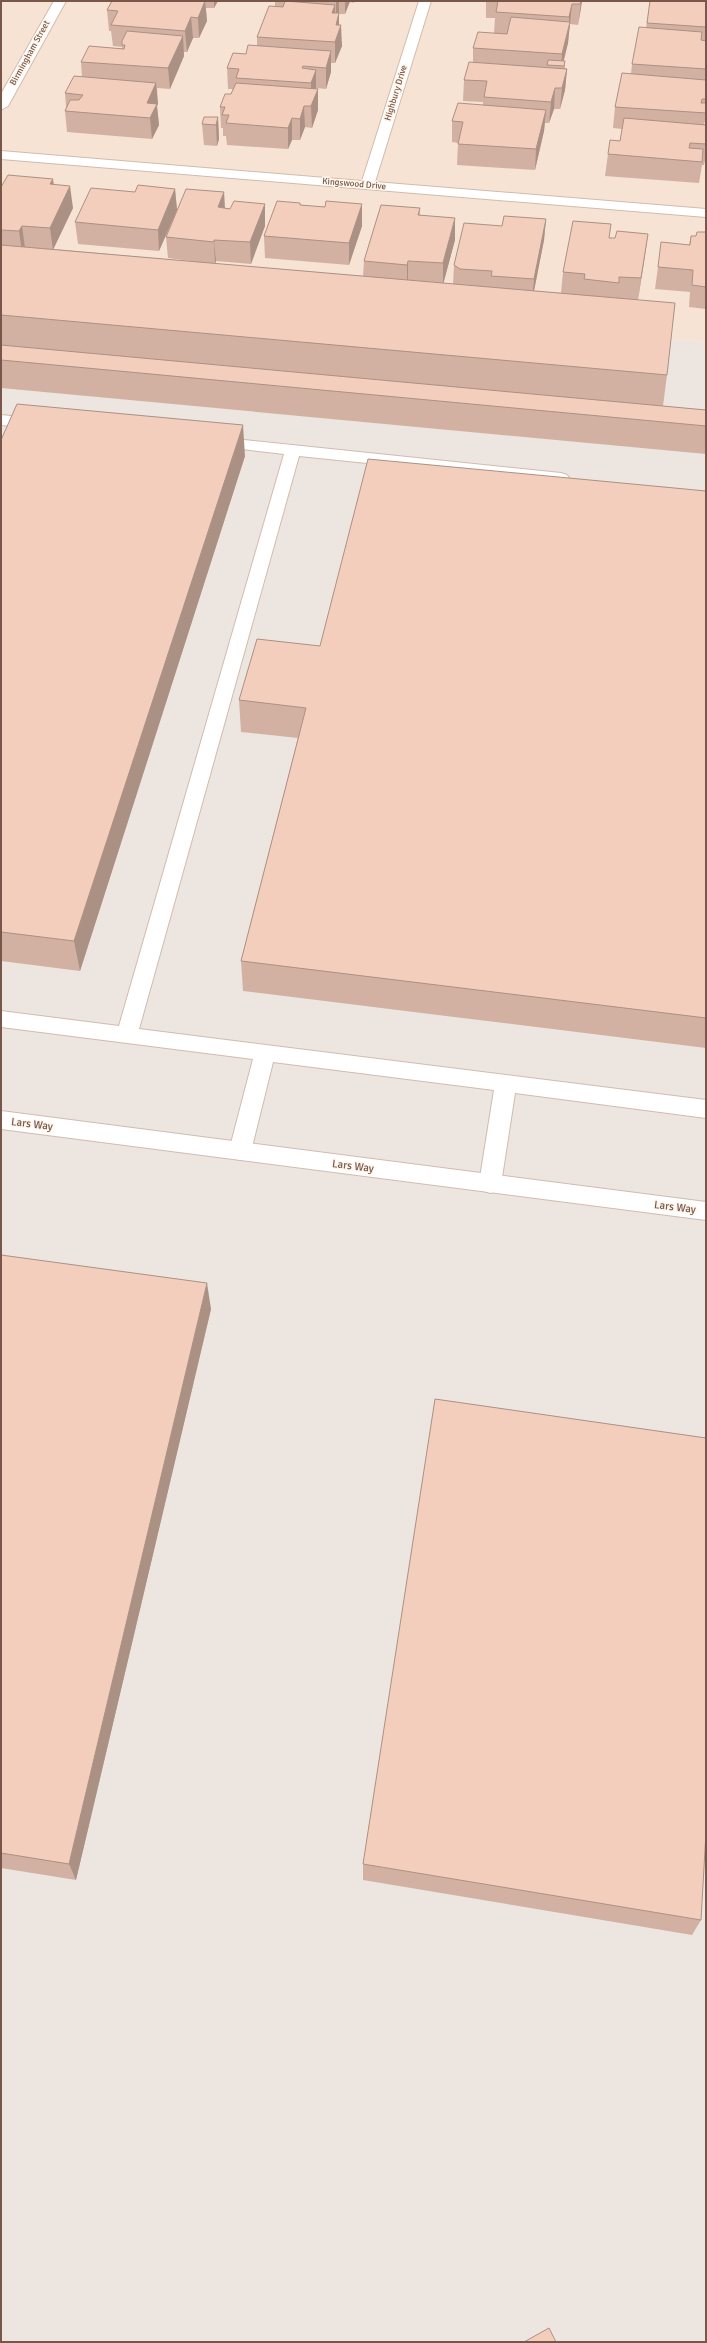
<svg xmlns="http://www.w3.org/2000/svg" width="707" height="2343" font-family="Signika,sans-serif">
  <rect width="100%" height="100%" fill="#fdf2e6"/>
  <path fill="#f6e3d4" d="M1,1H706V342L1,280Z"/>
  <path fill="#ede5e0" d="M1,280L706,342V2342H1Z"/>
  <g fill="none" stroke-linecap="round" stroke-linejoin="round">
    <g stroke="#d2bbae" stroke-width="2">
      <path id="service" d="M1,415L40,419L46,421L48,424L46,427L40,429L1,425Z
        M215,437L561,473L567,475L569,478L567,481L561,483L299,456L139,1029L706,1100V1118L515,1093L501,1184L498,1190L490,1193L482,1190L479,1184L494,1090L273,1062L251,1151L248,1157L240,1160L232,1157L229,1151L253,1059L1,1027V1011L119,1026L284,454L209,445L207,442L209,439Z"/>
    </g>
    <g stroke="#d2bbae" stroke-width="2">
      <path id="minor" d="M54,1H66L8,106L1,110V94Z
        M419,1H431L375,182L706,209V217L1,159V151L362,181Z
        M1,1111L706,1202V1220L1,1129Z"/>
    </g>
    <use href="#service" fill="#fff" fill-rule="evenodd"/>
    <use href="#minor" fill="#fff" fill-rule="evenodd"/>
  </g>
  <path fill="#d2b1a2" d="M112,1H218L214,8H206L207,21L199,38H193L187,52H184V56L170,89L157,88L158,104L157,106L159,125L152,139L67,132L65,111L66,107L65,93L82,77L81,62L122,48V47L113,46L111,31H109L107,10Z
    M275,1H354V3L350,2L345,14H339V25L342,46L335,63H331V72L326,89L316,88L318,89V110L312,128L305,127L300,140H292L288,149L227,145L226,136H223V128H221L220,107L231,94L233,89H228L227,68L257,45V37L275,7Z
    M486,1H582L578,25L570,24L569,33L568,43L564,61H565V68L567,69L565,90L560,109H554L549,123H545L544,131L535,170L457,165L458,143L452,142V121L483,105V102L463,101L464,80L473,62V48L494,33L495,18H486Z
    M650,1H706V35L705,41H706V121H705L704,124L706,125V155L704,165H702L699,183L605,176L608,154L620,141L622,129L613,128L615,107L631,74L632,64L646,28Z
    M218,117L219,139L217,146L204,145L202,124Z
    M54,185L73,208L53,249L199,262L168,258L166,237L224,192L225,208L230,209L265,204V226L251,264L216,261L215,264L363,276L364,261L420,208V215L455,240L443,283L453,284L454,265L502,226L546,219L544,240L534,291L561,293L563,272L609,238H615L648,234L638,300L667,375L663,406L706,410V454L1,388V187Z
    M175,189L177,210L159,251L78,244L75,222L135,192Z
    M300,205L325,207L362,226L349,265L265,258L264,236Z
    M706,232V309L689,307L690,292L655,289L658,267L689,245L691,236H696Z
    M1,440L245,456L80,971L1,961Z
    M706,491V1048L243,991L241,961L298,738L241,732L239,700L320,646Z
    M1,1255L211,1309L76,1880L1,1868Z
    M363,1864L701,1920L692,1935L363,1880Z"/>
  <path fill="#ab9084" d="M205,1L207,21L199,38L198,18Z
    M214,1H218L214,8Z
    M336,1H339V14L336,22Z
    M345,1H350L345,14Z
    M581,1H582L581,8L578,25Z
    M572,4L568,43L562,66H561L562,54L569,26V17Z
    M335,5V25L332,13Z
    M339,13V31L341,25L342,46L335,63V42L336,25Z
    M191,17L193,38L187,52L185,31Z
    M183,36L184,56L170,89L168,68Z
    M331,51V72L326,89V68Z
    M567,69L565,90L560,109L562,88Z
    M316,70V91L311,104V83Z
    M156,83L158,104L157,106L159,125L152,139L150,118L147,103Z
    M555,88L554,109L549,123L551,102Z
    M318,89V110L312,128L311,106Z
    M304,106L305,127L300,140V119Z
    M546,110L544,131L535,170L536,149Z
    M218,117L219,139L217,146L216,125Z
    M292,118V140L288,149V128Z
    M53,179L56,201L50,184Z
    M70,186L73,208L53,250L50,228Z
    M175,189L177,210L159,251L158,230Z
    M224,192L225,214L218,207Z
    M265,204V226L251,264L250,242Z
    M362,204V226L349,265V243Z
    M455,218V240L443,285V263Z
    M546,219L544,240L532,301L534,279Z
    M22,226L25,248L22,253L19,231Z
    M648,234L645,255L638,300L641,278Z
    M214,240L216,261L215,264L214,242Z
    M408,261V283L407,287V265Z
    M243,425L245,456L80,971L74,941Z
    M207,1283L211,1309L76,1880L69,1864Z"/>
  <path fill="#f4cebc" stroke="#ab9084" d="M112,1H205L198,18L191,17L185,31L111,25L118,11L107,10Z
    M285,1L335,5L332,13H339L336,25H341L335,42L257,37L269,6L283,7Z
    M498,1H581L580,4H572L569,17L496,12Z
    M650,1H706V27L647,23Z
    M511,17L570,22L562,54L473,48L478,32L507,34Z
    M639,27L702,32L701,40L706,41V69L632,64Z
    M127,31L183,36L168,68L81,62L89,46L124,49L125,45H122V41Z
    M248,45L331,51L326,68L303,66L302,68L316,70L311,83L236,78L239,69L227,68L233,53L246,54Z
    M548,60L565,61L564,66L547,65Z
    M469,62L567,69L562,88H555L551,102L484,97L487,81L464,80Z
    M622,73L706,80V99H702L701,103H706V113L615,107Z
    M74,76L156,83L147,103L157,104L150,118L65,111L70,100H79L83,95L65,93Z
    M236,83L318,89L311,106H304L300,119L292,118L288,128L226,123L229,115H222L225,107H220L225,94H231Z
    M458,103L546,110L536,149L458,144L463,122L452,121Z
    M204,117H218L216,125L202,124Z
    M624,118L706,125V144L690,143L689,148L703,149L702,162L608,154L610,140L620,141Z
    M8,175L53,179L50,184L70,186L50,228L22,226L19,231L1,230V187Z
    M138,185L175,189L158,230L75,222L91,188L135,192Z
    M186,189L224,192L218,207L230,209L234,201L265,204L250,242L214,240V242L166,237Z
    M277,201L300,203V205L325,207L326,201L362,204L349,243L264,236Z
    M381,205L420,208L418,215L455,218L443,263L408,261L407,265L364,261Z
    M504,216L546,219L534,279L491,276L492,271L460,269L454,265L464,223L502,226Z
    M573,221L611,224L609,238H615L617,231L648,234L641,278L619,277V283L584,279L585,274L563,272Z
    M697,232H706V287L692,285L693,270L658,267L661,242L690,245L691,236H696Z
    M1,245L675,303L667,375L1,315Z
    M1,345L706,410V426L1,360Z
    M17,404L243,425L74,941L1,932V440Z
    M368,459L706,491V1018L241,961L306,708L239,700L257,639L320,646Z
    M1,1255L207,1283L69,1864L1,1853Z
    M435,1399L706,1438V1832L701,1920L363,1864Z
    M549,2328L556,2342H524Z"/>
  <g text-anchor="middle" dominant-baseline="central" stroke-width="3" stroke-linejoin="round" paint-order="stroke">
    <g font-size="9" fill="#785649" stroke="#fff7ed">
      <text transform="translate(30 53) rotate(-61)">Birmingham Street</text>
      <text transform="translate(396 93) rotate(-73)">Highbury Drive</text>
      <text transform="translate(354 184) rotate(5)">Kingswood Drive</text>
    </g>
    <g font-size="11" fill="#785649" stroke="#fff7ed">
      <text transform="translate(32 1124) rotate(7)">Lars Way</text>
      <text transform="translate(353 1166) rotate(7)">Lars Way</text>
      <text transform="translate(675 1207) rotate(7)">Lars Way</text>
    </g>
  </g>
  <rect width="707" height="2343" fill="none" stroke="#785649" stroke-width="4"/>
</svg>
